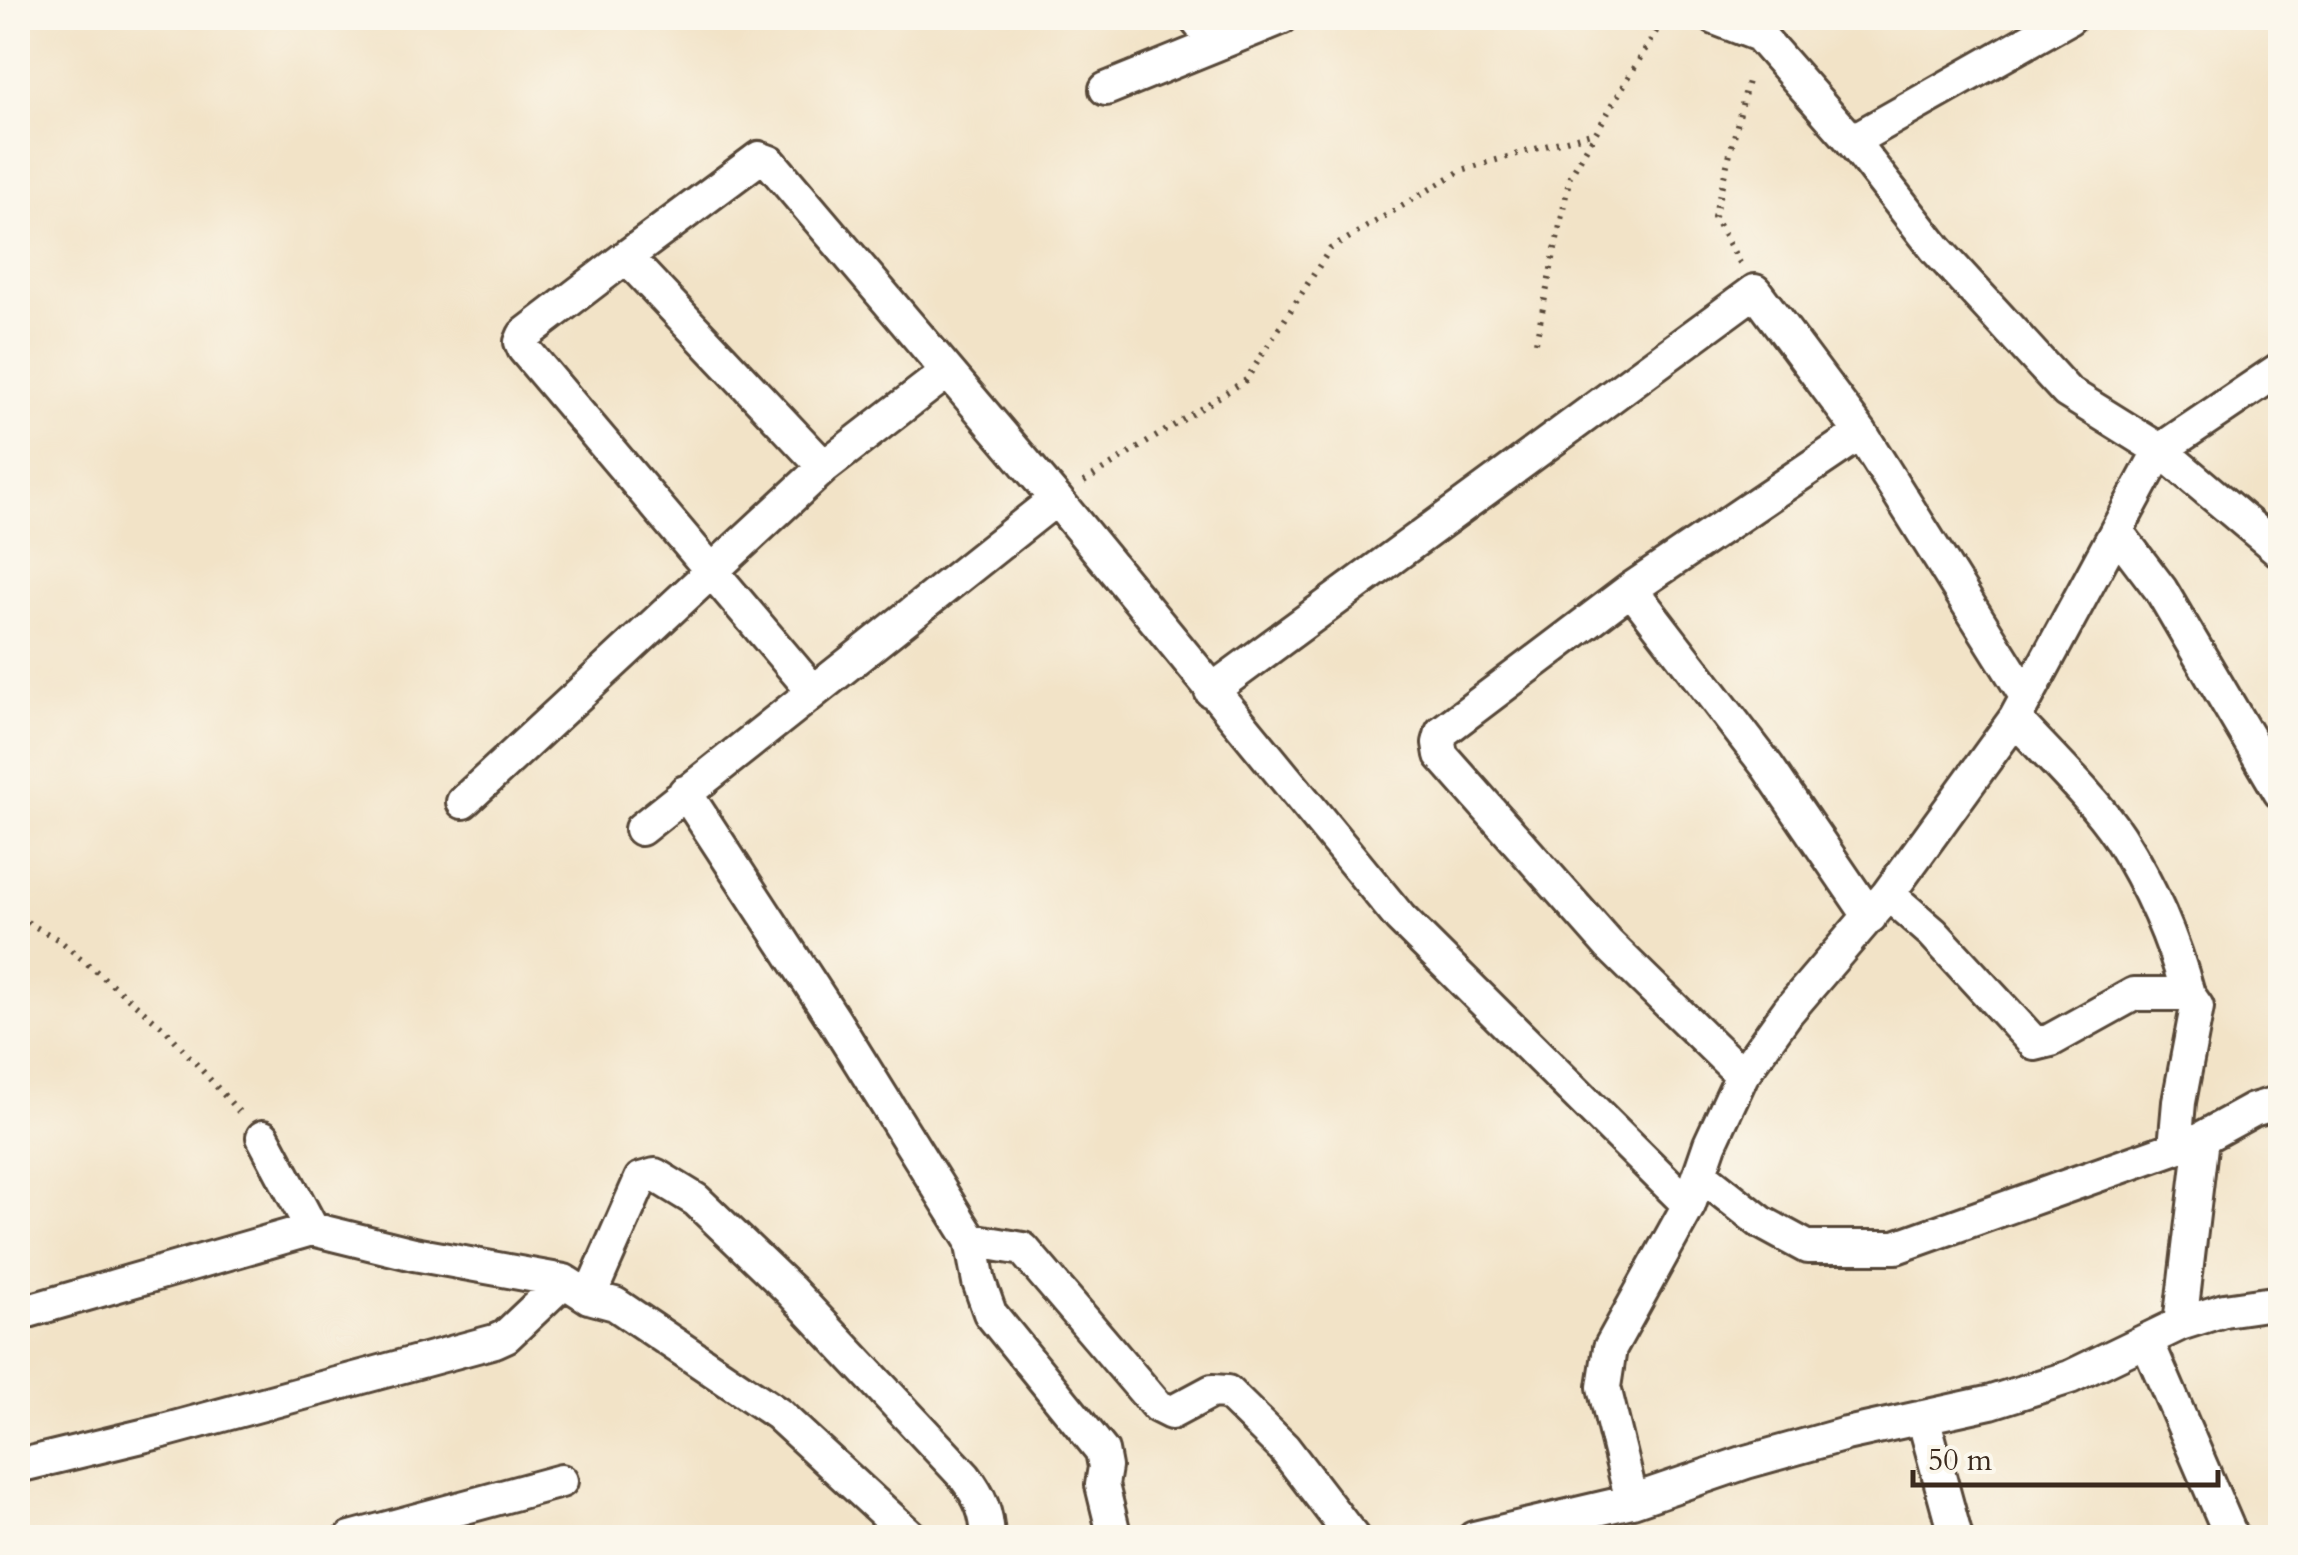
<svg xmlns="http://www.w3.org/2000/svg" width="2298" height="1555" font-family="Cardo,serif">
  <rect width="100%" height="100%" fill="#fbf7ec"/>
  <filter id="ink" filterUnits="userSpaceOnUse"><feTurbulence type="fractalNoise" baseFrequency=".01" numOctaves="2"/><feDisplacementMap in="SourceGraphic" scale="20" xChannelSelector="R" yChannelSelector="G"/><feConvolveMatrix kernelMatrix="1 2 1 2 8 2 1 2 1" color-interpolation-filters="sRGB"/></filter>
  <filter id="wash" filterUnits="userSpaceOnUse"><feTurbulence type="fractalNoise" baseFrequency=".0048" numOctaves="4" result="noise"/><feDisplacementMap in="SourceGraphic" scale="40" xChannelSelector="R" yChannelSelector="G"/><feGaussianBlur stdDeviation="2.25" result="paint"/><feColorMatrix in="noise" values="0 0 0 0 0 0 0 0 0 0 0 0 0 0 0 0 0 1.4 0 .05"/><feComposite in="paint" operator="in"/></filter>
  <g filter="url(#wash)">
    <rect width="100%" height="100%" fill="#f2e3c7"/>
  </g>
  <g filter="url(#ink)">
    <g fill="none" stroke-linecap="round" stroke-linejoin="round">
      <g stroke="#564637" stroke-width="38">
        <path id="street" d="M1195,18L1216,44
          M1715,18L1759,35L1852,141L1936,249L2067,392L2160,450L2280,551
          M1106,89L1281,18
          M1852,141L2069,18
          M626,257L759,158L770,162L1056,499L1400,918L1689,1205
          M2117,532L2161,590L2280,792
          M1631,589L1767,766L1870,917
          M813,691L524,349L521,342L524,335L626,257L824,467
          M1211,691L1755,291L1861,433L2026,696
          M2015,719C2047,754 2094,799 2119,837C2150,886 2173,938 2188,994
          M685,792L834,1020L971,1240L979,1282L990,1313L1102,1451L1105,1467L1102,1485L1115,1538
          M463,802L824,467L947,372
          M641,829L1056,499
          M1888,894L1933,933L2035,1044L2051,1040L2134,994H2188L2197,1007L2179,1102L2175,1147
          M1742,1075L1609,945L1441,755L1439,743L1442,732L1631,589L1861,433
          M263,1137L312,1229L414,1254L564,1281L589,1297L615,1304L778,1414L912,1538
          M1700,1174L1761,1222L1807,1247H1896L2202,1138L2253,1110L2280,1102
          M971,1240L1023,1249L1157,1406L1171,1413L1212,1391L1227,1392L1284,1448L1353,1538
          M589,1297L641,1179L655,1175L696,1200L790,1290L965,1477C980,1497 987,1512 988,1538
          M18,1314L312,1229
          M2180,1324L2202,1138
          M2147,1341L2232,1538
          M1923,1417L1956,1538
          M18,1466L163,1431L495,1341L506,1336L564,1281
          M1632,1501L1604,1387L1610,1348L1689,1205L1710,1144L1742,1075L1788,1011L1888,894L2015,719L2160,450L2280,369
          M351,1538L561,1481
          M1474,1538L1632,1501L1746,1462L1846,1434L1991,1402L2070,1377L2180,1324L2224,1310L2280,1302"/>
      </g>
      <path stroke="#564637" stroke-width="6" stroke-dasharray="2.5 8" stroke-linecap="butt" d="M1740,263L1714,217L1749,77
        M1536,342L1570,176L1664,18
        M1084,482L1246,380L1330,249L1462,170L1594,132
        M18,917L59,940L166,1030L240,1113"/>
      <use href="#street" stroke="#fff" stroke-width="32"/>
    </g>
  </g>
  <rect width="2298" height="1555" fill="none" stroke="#fbf7ec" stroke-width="60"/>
  <path d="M1913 1470v15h305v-15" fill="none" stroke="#3b2a1e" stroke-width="5"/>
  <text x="1928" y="1470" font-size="30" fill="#3b2a1e" stroke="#fbf7ec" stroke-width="8" paint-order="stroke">50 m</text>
</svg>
